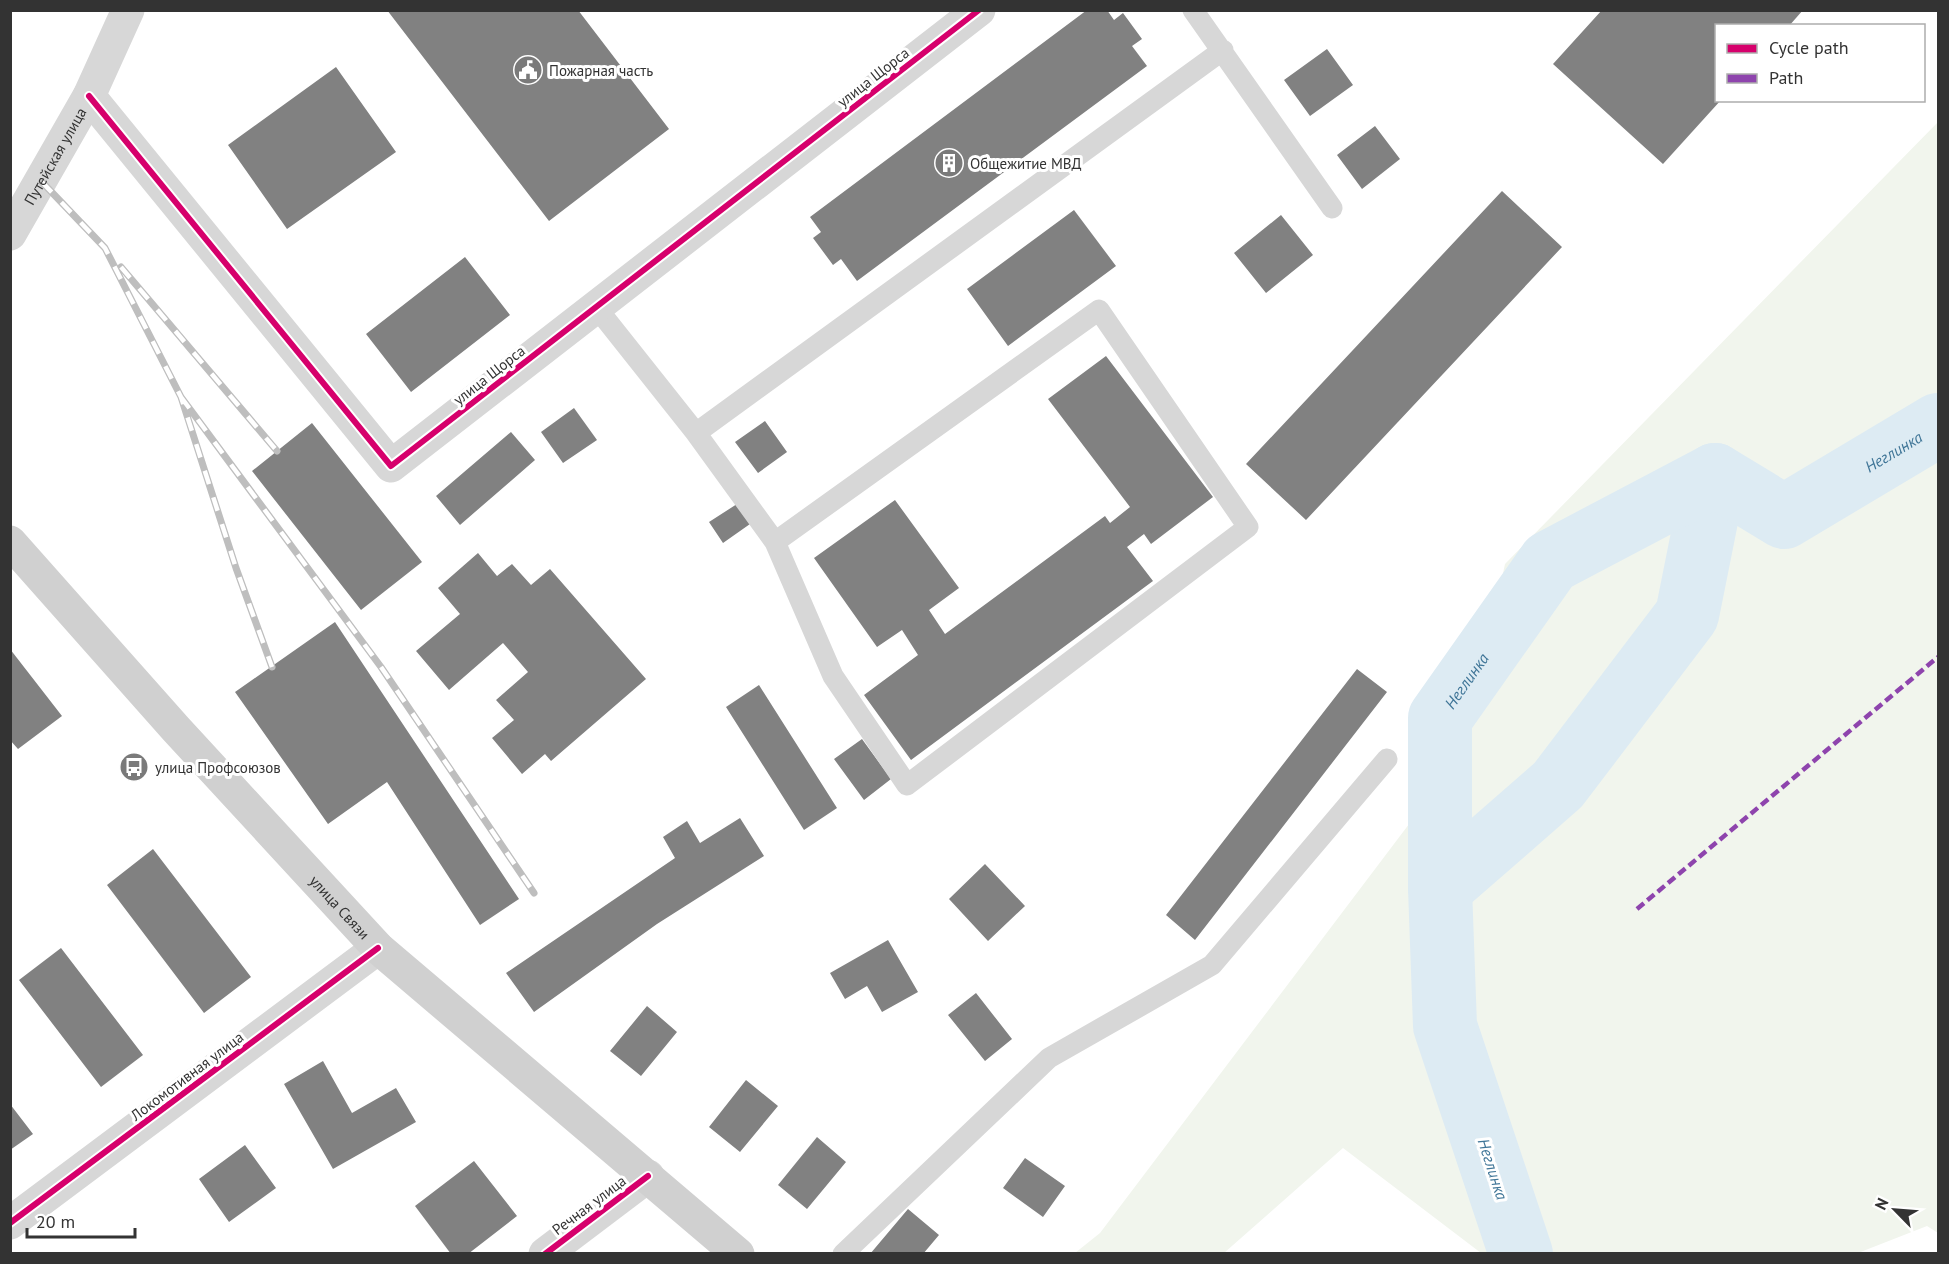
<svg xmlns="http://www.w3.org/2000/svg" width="1949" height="1264" font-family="'PT Sans',sans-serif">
  <rect width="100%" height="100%" fill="#fff"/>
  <path fill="#f1f5ed" d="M1938,122V1233L1927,1226L1858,1253H1481L1343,1148L1224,1253H1075L1100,1233L1465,750L1505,564Z"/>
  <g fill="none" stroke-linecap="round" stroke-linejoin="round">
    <g stroke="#ddebf3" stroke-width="64">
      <path d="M1440,888L1558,785L1687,615L1715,475"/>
      <path id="s1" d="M1521,1254L1445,1026L1440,888V718L1550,562L1715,475L1784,517L1938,425"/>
    </g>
  </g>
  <path fill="#818181" d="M387,10H578L669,129L549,221Z
    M1087,10H1107L1114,20L1123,13L1142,39L1132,46L1147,66L857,281L841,259L833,265L813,238L821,232L810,217Z
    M1602,10H1803L1789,26H1716V100H1721L1663,164L1553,64Z
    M1327,49L1353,85L1310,116L1284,80Z
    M336,67L396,152L287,229L228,145Z
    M1375,126L1400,159L1362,189L1337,155Z
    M1502,191L1562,247L1306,520L1246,464Z
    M1074,210L1116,266L1008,346L967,289Z
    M1281,215L1313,255L1266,293L1234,253Z
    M465,257L510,315L411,392L366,334Z
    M1106,356L1213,497L1151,544L1144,534L1127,547L1153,581L911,760L864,695L918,655L902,630L877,647L814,558L895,500L959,588L929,610L945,634L1105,516L1110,523L1130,507L1048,399Z
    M574,408L597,440L563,463L541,432Z
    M765,421L787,452L758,473L735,442Z
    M312,423L422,562L361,610L252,471Z
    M511,432L535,460L460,525L436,496Z
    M737,504L750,524L723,543L709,522Z
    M478,553L497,576L512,564L531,585L550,569L646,679L551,761L545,754L522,774L492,738L514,720L496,700L528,672L503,643L449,690L416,651L460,614L438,588Z
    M335,622L519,899L480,925L387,782L328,824L235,692Z
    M10,649L62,716L18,749L10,740Z
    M1357,669L1387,692L1195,940L1166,915Z
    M759,685L837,808L804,830L726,707Z
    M862,739L891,779L864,800L834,759Z
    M740,818L764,856L657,924L534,1012L506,973L675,858L663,837L687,821L700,843Z
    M153,849L251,977L204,1013L107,885Z
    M985,864L1025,906L988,941L949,899Z
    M888,940L918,992L882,1012L867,986L845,999L830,973Z
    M61,948L143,1055L101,1087L19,980Z
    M976,993L1012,1039L985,1061L948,1015Z
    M647,1006L677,1032L641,1076L610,1051Z
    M323,1061L352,1113L396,1088L416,1122L333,1169L284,1084Z
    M746,1080L778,1106L740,1152L709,1127Z
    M10,1104L33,1134L10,1150Z
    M817,1137L846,1162L807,1209L778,1185Z
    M245,1145L276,1188L229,1222L199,1179Z
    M1025,1158L1065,1186L1043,1217L1003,1188Z
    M474,1161L517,1216L468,1254H451L415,1206Z
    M908,1209L939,1235L923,1254H870Z"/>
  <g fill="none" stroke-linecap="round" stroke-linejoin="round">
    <path stroke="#d7d7d7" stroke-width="21" d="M1193,10L1332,208
      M596,307L696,433L775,542L833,676L907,785L1248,527L1099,310L775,542
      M696,433L1223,50
      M843,1254L1049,1058L1212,965L1387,759"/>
    <g stroke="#d7d7d7" stroke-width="33">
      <path d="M89,96L391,466L979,10"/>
      <path id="s2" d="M10,234L89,96L128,10"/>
      <path d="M10,1223L378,948"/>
      <path d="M545,1254L648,1176"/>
    </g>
    <path stroke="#d0d0d0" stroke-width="33" id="s3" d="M10,542L176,729L378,948L738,1254"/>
    <g stroke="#bebebe" stroke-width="7">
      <path id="rail" d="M42,182L105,248L181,397L236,568L272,667
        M121,267L277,451
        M181,397L381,667L534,893"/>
    </g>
    <use href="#rail" stroke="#fff" stroke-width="4.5" stroke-dasharray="14" stroke-linecap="butt"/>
    <path stroke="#8e44ad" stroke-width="4.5" stroke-dasharray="9 4.5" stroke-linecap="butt" d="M1637,909L1938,657"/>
    <g stroke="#fff" stroke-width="10">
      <path id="cycleway" d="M89,96L391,466L979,10
        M10,1223L378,948
        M545,1254L648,1176"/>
    </g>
    <use href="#cycleway" stroke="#d6006c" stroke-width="6"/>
  </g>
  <defs>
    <g id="civic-disc" transform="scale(1.5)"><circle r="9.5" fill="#7a7a7a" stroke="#fff"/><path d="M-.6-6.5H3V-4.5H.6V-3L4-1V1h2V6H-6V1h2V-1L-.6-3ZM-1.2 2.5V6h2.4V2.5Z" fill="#fff"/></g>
    <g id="building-disc" transform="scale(1.5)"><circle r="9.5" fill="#7a7a7a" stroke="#fff"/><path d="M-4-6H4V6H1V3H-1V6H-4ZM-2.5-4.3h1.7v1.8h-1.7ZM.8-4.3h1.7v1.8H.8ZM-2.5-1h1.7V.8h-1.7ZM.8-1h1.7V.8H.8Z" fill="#fff"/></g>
    <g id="bus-disc" transform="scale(1.5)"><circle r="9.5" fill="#7a7a7a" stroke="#fff"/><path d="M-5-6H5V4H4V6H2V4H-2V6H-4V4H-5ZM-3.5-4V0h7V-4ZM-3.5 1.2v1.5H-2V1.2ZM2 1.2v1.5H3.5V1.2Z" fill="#fff"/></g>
  </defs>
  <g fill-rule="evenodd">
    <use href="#civic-disc" x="528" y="70"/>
    <use href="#building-disc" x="949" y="163"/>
    <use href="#bus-disc" x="134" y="767"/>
  </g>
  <g text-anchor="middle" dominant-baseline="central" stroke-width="6" stroke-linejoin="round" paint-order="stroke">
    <g font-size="15" fill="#333" stroke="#fff" text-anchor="start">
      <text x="549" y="70">Пожарная часть</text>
      <text x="970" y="163">Общежитие МВД</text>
      <text x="155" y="767">улица Профсоюзов</text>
    </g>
    <g font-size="15" fill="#333" stroke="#fff">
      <text transform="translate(873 77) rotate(-38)">улица Щорса</text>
      <text stroke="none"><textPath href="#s2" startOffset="90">Путейская улица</textPath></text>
      <text transform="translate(489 375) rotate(-38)">улица Щорса</text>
      <text stroke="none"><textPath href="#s3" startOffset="492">улица Связи</textPath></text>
      <text transform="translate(187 1076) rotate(-37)">Локомотивная улица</text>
      <text transform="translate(589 1205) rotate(-37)">Речная улица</text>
    </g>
    <g font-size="16" font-style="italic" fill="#3f7597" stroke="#fff">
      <text stroke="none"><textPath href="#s1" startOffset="1134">Неглинка</textPath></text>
      <text stroke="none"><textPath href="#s1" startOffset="594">Неглинка</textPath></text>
      <text transform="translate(1493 1169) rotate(72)">Неглинка</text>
    </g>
  </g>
  <rect width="1949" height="1264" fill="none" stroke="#333333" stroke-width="24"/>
  <rect x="1715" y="24" width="210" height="78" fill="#ffffff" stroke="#adadad" stroke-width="1.5"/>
  <rect x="1727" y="44" width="30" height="9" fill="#d6006c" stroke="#adadad" stroke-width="1.5"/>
  <text x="1769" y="54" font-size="18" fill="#333333">Cycle path</text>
  <rect x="1727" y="74" width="30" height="9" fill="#8e44ad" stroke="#adadad" stroke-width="1.5"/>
  <text x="1769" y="84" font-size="18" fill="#333333">Path</text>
  <g transform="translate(1895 1210) rotate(295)" stroke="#ffffff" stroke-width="4.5" paint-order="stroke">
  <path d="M0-4.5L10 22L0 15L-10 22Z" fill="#333333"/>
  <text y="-9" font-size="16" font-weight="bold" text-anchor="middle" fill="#333333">N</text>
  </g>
  <path d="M27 1228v9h108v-9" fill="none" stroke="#333333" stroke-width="3"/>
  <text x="36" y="1228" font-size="18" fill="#333333" stroke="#ffffff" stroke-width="4.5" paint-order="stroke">20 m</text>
</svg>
